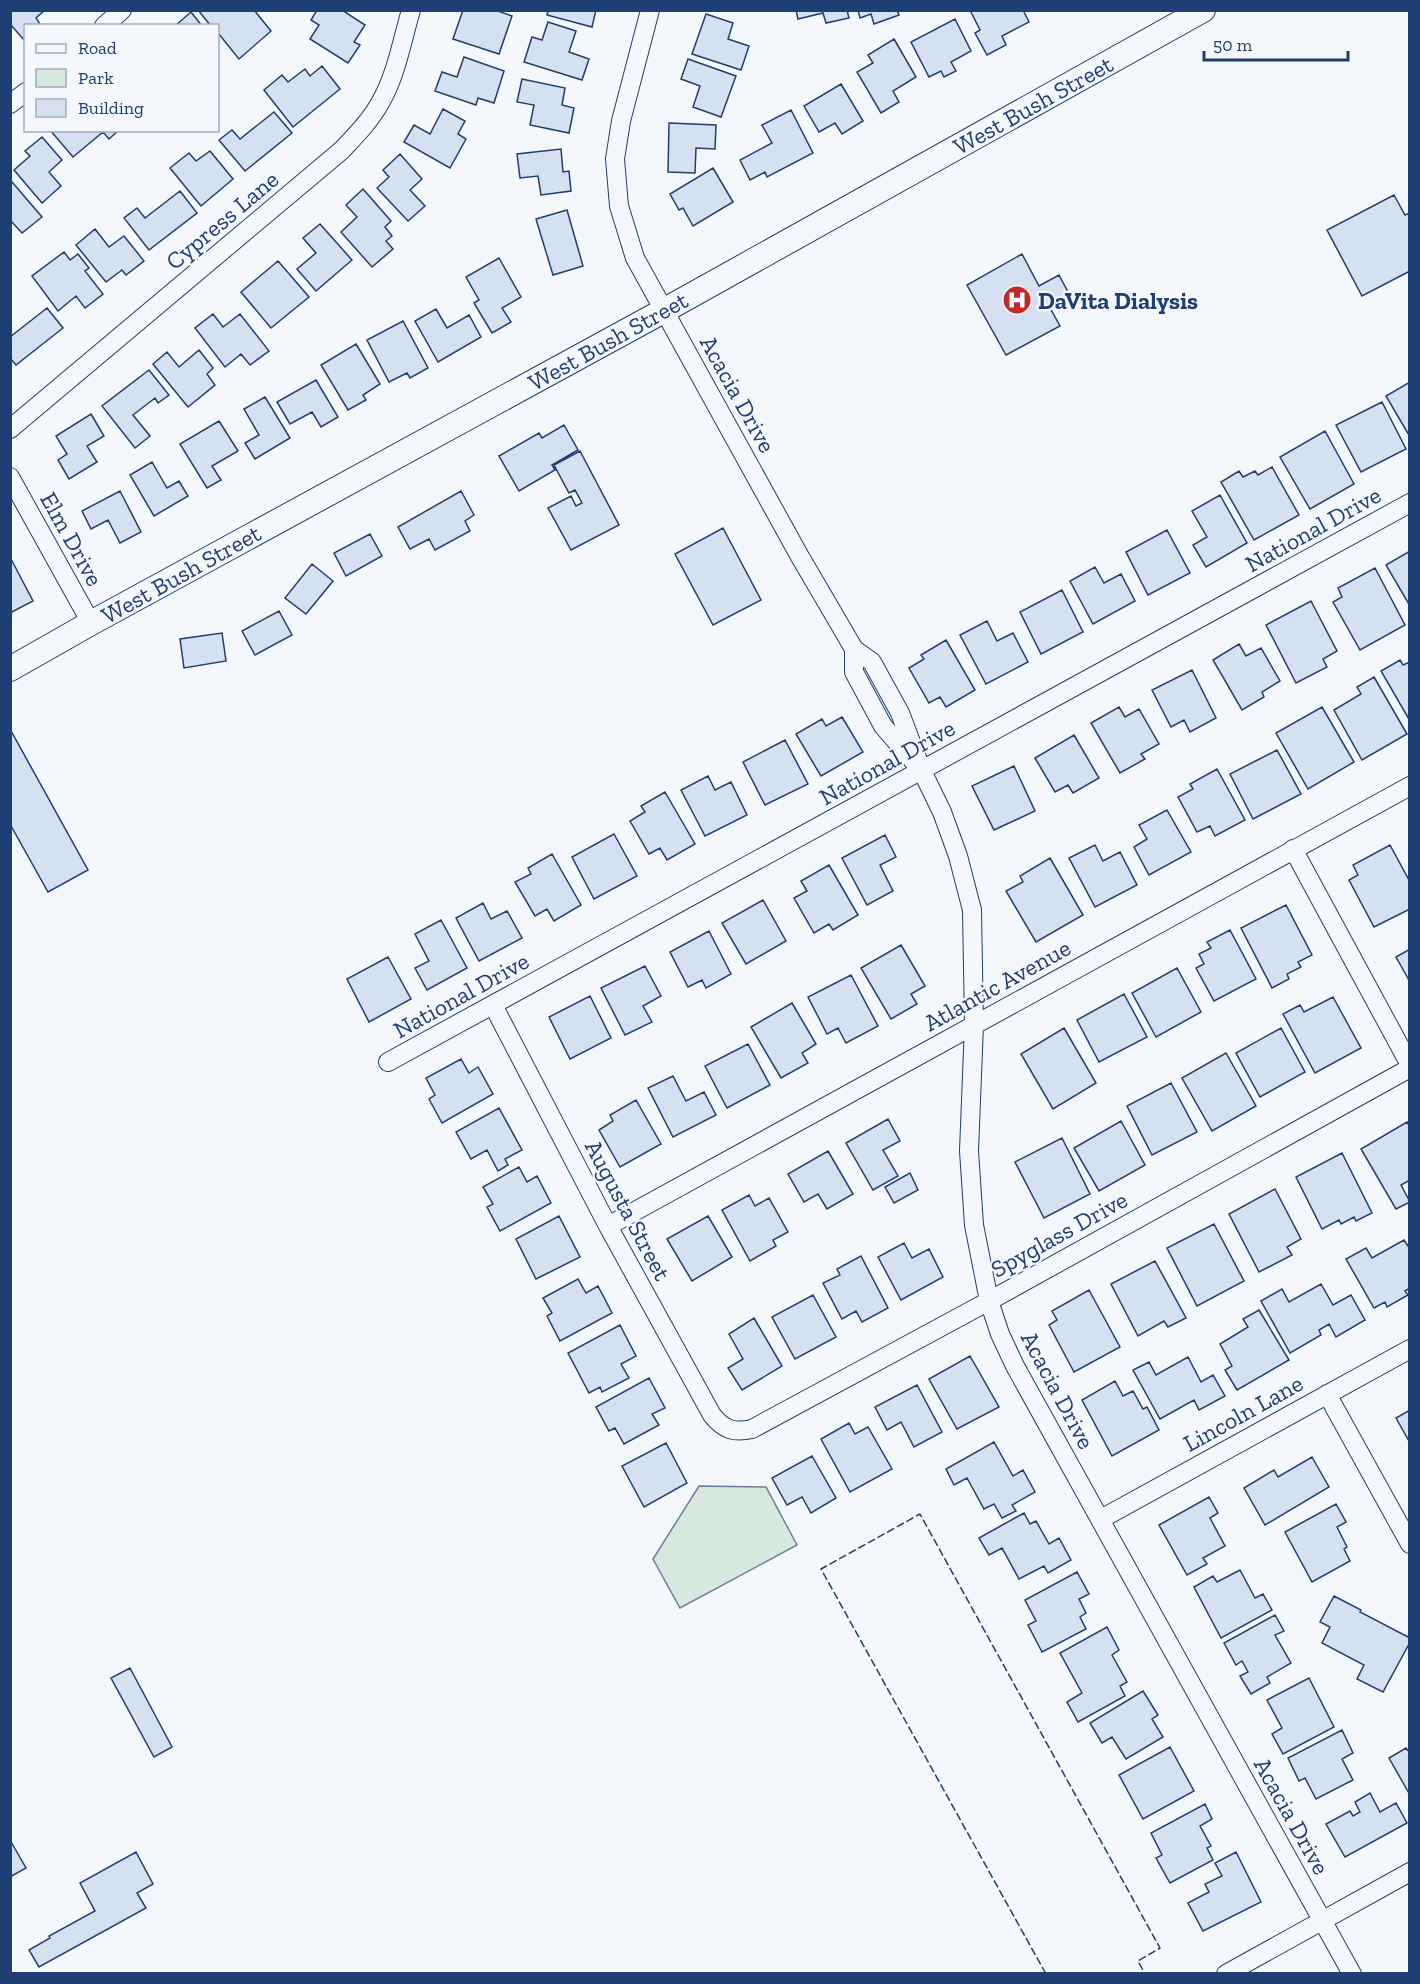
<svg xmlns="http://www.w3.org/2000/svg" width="1420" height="1984" font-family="'Zilla Slab',serif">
  <rect width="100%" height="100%" fill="#f4f7fb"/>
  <path fill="#d7e8df" stroke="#687fa3" stroke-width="1.5" d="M699,1486L766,1487L797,1545L680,1608L653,1559Z"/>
  <path fill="#d5e0f0" stroke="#1d3f73" stroke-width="1.5" d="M10,10H45L36,18L41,26H26V38L24,40L10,24Z
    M198,10H254L271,31L239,59L218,33V26H211Z
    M317,10H342L365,25L354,42L360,45L348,63L310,39L319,25L311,20Z
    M463,10H495L512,16L499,54L453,39Z
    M548,10H596L592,27L547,15Z
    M796,10H847L849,18L826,23L823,13L798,19Z
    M858,10H897L899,15L874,24L871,14L860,18Z
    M974,10H1023L1029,22L1002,36L1006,45L987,55L975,33L980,30L971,12Z
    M191,12L202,26H176V25Z
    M706,14L733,23L728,39L749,46L741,70L692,54Z
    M955,19L971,51L951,62L956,71L944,77L941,71L929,77L911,42Z
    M548,22L576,31L569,52L589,59L582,80L524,62L532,37L542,40Z
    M894,39L916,77L893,91L899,102L881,113L857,72L873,63L868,55Z
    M464,57L504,71L494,103L478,98L476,105L435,91L442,72L457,77Z
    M688,59L736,76L721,117L693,107L700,86L681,79Z
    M322,66L340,89L293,127L264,90L282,75L288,82L305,69L310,76Z
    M522,79L565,88L562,105L574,108L569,133L530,125L534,105L517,102Z
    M841,84L863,121L842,134L835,123L819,132L804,106Z
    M443,109L465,121L458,134L466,139L450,168L404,142L414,125L430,134Z
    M791,110L813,153L767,177L765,172L750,180L740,160L772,143L762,125Z
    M274,112L292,133L245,171L219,140L232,130L240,139Z
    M669,123L716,125L715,149L696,148L695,173L668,172Z
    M50,130H119L109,139L103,132L73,157Z
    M42,137L62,160L49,172L61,186L42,203L14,170L30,156L25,151Z
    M561,149L563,172L569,171L571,191L541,195L538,176L520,178L517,154Z
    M210,151L233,179L201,206L170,168L189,153L196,161Z
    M400,154L422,179L410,190L425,206L408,221L377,188L389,177L383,170Z
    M713,168L733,202L693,226L683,208L679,210L670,194Z
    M12,182L42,217L22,233L10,220V183Z
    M363,189L391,221L385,227L392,236L386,241L393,249L372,267L341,232L357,217L346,205Z
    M180,191L197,213L149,250L124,218L137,208L145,218Z
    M1394,195L1405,215L1410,213V271L1362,296L1327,230Z
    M567,210L583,266L553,275L536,219Z
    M320,224L352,260L316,291L297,269L316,253L303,238Z
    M95,229L109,247L124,236L144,261L126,275L122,270L106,282L76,245Z
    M64,252L70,260L78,254L89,268L85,271L103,294L85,308L76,296L58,311L32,276Z
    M1022,254L1039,286L1059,275L1069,294L1049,306L1060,326L1006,355L967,285Z
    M499,258L521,297L502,308L511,322L492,333L474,303L479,300L466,277Z
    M278,261L309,297L271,328L241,292Z
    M47,308L63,328L16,365L10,358V337Z
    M436,309L447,328L469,315L481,337L438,362L415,321Z
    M213,314L223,327L240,314L269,351L250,365L241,354L225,367L195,328Z
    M403,321L428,368L410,378L407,373L389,382L367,340Z
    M356,344L380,384L363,395L366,400L348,410L321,365Z
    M199,350L213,368L207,374L215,385L188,407L153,364L167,352L179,367Z
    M149,370L169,395L158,403L155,398L133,415L150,436L135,448L102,406Z
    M316,380L338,417L321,427L312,412L290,424L277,402Z
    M1410,382V437L1386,396Z
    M265,397L290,438L255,459L245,443L259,435L244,409Z
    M1382,402L1406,449L1361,472L1336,425Z
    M91,414L104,436L87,446L97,462L69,479L58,460L67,454L56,436Z
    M219,421L238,451L212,466L221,480L207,488L180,444Z
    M564,425L578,450L552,465L555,470L519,491L499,456L539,433L542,438Z
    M1325,431L1354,484L1310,509L1280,457Z
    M580,451L619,525L571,550L548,508L571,496L576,506L582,503L575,490L569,493L554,465Z
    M152,462L167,488L179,481L188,496L154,516L130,475Z
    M1272,467L1299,515L1254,540L1221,482L1239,471L1243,477L1255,471L1258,475Z
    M120,491L141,532L120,543L108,520L91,529L82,511Z
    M461,491L474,515L465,521L470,531L435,550L429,539L410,549L398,527Z
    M1220,495L1247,543L1206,567L1193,545L1207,537L1192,511Z
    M723,528L761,600L713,625L675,554Z
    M1167,530L1190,573L1148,595L1126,552Z
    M370,534L382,556L346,576L334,553Z
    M1410,551V606L1386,565Z
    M10,557L33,601L10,613Z
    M312,564L333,581L306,614L285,598Z
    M1095,567L1104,583L1121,574L1135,601L1093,624L1070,581Z
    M1375,568L1405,625L1360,650L1333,602L1342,597L1338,588Z
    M1062,590L1083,632L1041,654L1020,612Z
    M1311,601L1337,651L1323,659L1327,667L1296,683L1266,625Z
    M279,611L292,635L255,655L242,631Z
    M987,621L997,641L1013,633L1028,662L986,684L960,635Z
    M222,633L226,661L184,668L180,639Z
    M946,640L975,690L946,707L940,697L929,703L909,668L924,659L921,655Z
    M1239,644L1246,656L1261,648L1280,681L1262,692L1264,697L1242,710L1213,660Z
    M1400,660L1403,665L1410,662V721L1381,671Z
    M1192,670L1216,718L1190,732L1184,720L1171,727L1152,690Z
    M1374,677L1407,734L1362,760L1334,710L1361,694L1357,687Z
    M1119,707L1125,717L1139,709L1159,744L1141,754L1145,759L1120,773L1091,723Z
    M1322,707L1354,762L1308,789L1276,733Z
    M842,717L863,752L821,776L796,734L822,719L826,726Z
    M10,729L88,870L48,892L10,824Z
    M1074,735L1099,778L1073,793L1068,785L1055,792L1035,758Z
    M785,740L808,784L765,805L743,762Z
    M1277,750L1301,794L1253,819L1230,774Z
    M1014,766L1035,811L994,830L972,786Z
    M1217,769L1245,820L1215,836L1210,826L1197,832L1178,797L1193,789L1190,784Z
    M708,776L715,790L731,782L747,815L705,836L681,790Z
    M665,792L695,844L667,860L660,848L649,854L630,821L645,812L641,806Z
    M1167,810L1191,852L1149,875L1134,847L1147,839L1139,825Z
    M614,834L637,876L594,899L572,857Z
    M885,835L896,857L880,865L893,891L867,905L842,858Z
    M1095,845L1103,861L1120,852L1137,885L1095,907L1069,858Z
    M1390,845L1410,882V909L1374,927L1349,880L1358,875L1353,865Z
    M552,854L581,905L554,921L547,909L535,916L515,882L531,874L528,868Z
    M1050,858L1083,915L1036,942L1006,891L1023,882L1020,876Z
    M829,865L858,915L833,930L829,924L814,933L794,898L807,891L801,881Z
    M763,900L786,941L746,964L722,923Z
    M483,903L491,919L507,911L522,938L479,961L456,918Z
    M1286,905L1312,955L1298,962L1301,967L1287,974L1289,979L1272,988L1241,928Z
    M441,920L467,968L427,990L415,968L429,961L415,934Z
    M1230,930L1256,979L1214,1001L1196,968L1204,964L1199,954L1211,948L1207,942Z
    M709,931L731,974L706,988L702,980L688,987L670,952Z
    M901,945L925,986L911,994L917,1004L891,1019L861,968Z
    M1410,949V982L1396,957Z
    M388,957L411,999L369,1022L347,979Z
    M645,966L661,996L643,1006L652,1022L625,1035L601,988Z
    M1177,968L1201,1012L1156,1037L1132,993Z
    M851,975L878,1026L846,1043L838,1028L827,1034L808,997Z
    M1124,994L1147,1037L1099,1062L1077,1020Z
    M590,996L611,1038L570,1059L549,1017Z
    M1333,997L1361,1048L1315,1073L1283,1014L1300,1005L1304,1012Z
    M792,1003L816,1044L802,1053L808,1063L781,1078L751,1027Z
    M1064,1028L1096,1083L1053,1109L1021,1054Z
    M1281,1028L1305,1072L1260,1097L1236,1053Z
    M748,1044L770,1085L727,1108L705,1066Z
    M1226,1053L1256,1106L1212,1131L1182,1078Z
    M461,1059L469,1073L478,1067L493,1094L442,1123L429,1099L435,1095L426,1078Z
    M673,1076L686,1101L704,1092L716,1115L673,1137L648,1088Z
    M1171,1083L1197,1132L1152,1155L1127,1106Z
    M636,1100L661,1144L620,1167L599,1130L613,1121L610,1115Z
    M499,1108L522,1150L505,1159L508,1165L498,1171L487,1150L471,1159L456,1132Z
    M888,1119L900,1141L883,1150L898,1176L873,1190L846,1143Z
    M1121,1121L1145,1165L1099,1191L1074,1148Z
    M1407,1122L1410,1127V1180L1401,1185L1410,1202L1396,1209L1361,1149Z
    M1062,1138L1090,1194L1044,1218L1015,1162Z
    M828,1151L853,1194L827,1209L818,1194L804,1202L788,1174Z
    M1342,1153L1372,1213L1356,1221L1354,1217L1341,1224L1339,1220L1322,1229L1296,1177Z
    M519,1167L527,1182L537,1176L551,1203L500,1231L487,1207L493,1204L483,1187Z
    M910,1173L918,1190L894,1203L885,1187Z
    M1275,1189L1301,1239L1287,1247L1292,1255L1259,1272L1229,1214Z
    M749,1195L755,1206L769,1198L788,1232L773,1240L776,1246L750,1261L722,1210Z
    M559,1216L580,1257L536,1279L516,1239Z
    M708,1216L732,1257L692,1281L667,1239Z
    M1214,1224L1244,1281L1197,1306L1167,1248Z
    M1404,1240L1410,1249V1288L1405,1291L1408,1295L1387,1307L1385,1302L1374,1308L1346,1259L1366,1248L1372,1258Z
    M904,1243L912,1258L929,1249L943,1277L901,1300L878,1257Z
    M861,1256L888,1308L862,1322L856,1311L842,1319L823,1283L840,1275L837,1269Z
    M1155,1261L1186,1318L1168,1327L1164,1321L1138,1336L1111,1284Z
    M578,1279L586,1293L598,1286L612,1313L560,1341L547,1316L552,1313L543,1298Z
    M1321,1284L1333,1305L1351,1295L1365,1320L1336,1337L1329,1324L1319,1330L1321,1335L1290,1353L1261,1301L1282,1289L1289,1302Z
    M1089,1290L1120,1347L1074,1372L1049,1325L1057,1320L1052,1311Z
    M813,1295L836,1337L795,1359L772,1317Z
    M1259,1310L1289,1360L1237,1390L1225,1370L1232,1366L1220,1344L1248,1327L1243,1319Z
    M754,1318L782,1366L742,1390L728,1368L743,1359L729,1334Z
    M620,1325L636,1356L621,1364L629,1378L602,1392L600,1387L589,1393L568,1353Z
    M970,1356L999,1407L957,1429L929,1379Z
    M1188,1357L1201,1382L1213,1375L1225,1396L1199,1410L1194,1400L1160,1419L1133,1370L1149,1362L1156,1375Z
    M649,1378L665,1408L652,1414L659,1425L624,1444L615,1428L609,1431L596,1407Z
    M1115,1381L1123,1396L1133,1391L1143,1409L1147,1407L1159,1430L1112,1456L1082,1400Z
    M917,1385L942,1432L914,1447L901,1422L887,1430L875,1407Z
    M1410,1410V1441H1409L1396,1418Z
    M849,1423L855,1434L868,1427L892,1469L850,1492L821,1439Z
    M994,1442L1013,1476L1023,1470L1035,1492L1012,1505L1016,1511L1002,1518L994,1504L984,1509L967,1478L954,1485L946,1469Z
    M666,1443L687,1483L644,1507L622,1466Z
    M812,1456L836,1498L811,1513L802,1497L787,1505L772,1478Z
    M1312,1457L1329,1487L1265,1525L1244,1488L1274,1470L1278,1477Z
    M1209,1497L1218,1513L1210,1518L1225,1546L1203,1558L1207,1564L1187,1575L1159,1525Z
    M1336,1504L1346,1522L1337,1527L1347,1547L1344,1549L1350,1561L1312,1582L1285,1532Z
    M1024,1513L1030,1524L1036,1521L1049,1544L1059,1538L1071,1560L1048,1573L1044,1566L1019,1579L1002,1548L989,1555L979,1538Z
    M1240,1570L1255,1598L1263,1594L1272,1610L1221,1638L1194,1587L1213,1576L1217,1582Z
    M1077,1572L1089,1594L1079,1599L1086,1613L1080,1617L1086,1629L1042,1652L1028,1625L1036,1621L1025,1600Z
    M1334,1596L1361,1610L1360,1612L1410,1638V1642L1383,1692L1357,1679L1364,1665L1322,1643L1330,1627L1320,1622Z
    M1275,1615L1284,1631L1275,1635L1291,1663L1267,1677L1270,1683L1251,1694L1240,1676L1248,1672L1242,1661L1236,1665L1224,1643Z
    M1107,1627L1119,1650L1112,1655L1127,1682L1120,1686L1125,1696L1078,1722L1067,1702L1082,1693L1060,1653Z
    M130,1668L172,1747L154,1757L111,1678Z
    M1309,1678L1334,1727L1283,1754L1272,1734L1282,1728L1267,1700Z
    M1143,1691L1158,1715L1152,1719L1163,1737L1126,1759L1112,1737L1102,1743L1090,1723Z
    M1342,1730L1353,1753L1342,1759L1353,1780L1316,1799L1305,1778L1299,1781L1288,1758Z
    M1170,1747L1194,1791L1143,1819L1119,1775Z
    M1406,1748L1410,1753V1795L1389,1758Z
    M1370,1793L1380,1812L1396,1803L1407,1823L1345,1857L1326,1824L1350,1811L1353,1816L1360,1812L1355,1802Z
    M1205,1804L1212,1819L1200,1826L1211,1846L1207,1848L1213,1860L1170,1883L1156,1858L1162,1855L1151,1833Z
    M10,1840L26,1868L10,1877Z
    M136,1852L153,1884L137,1893L146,1908L39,1967L29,1950L50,1938L49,1936L95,1911L80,1883Z
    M1236,1852L1261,1902L1203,1931L1188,1903L1209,1892L1205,1884L1222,1876L1215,1863Z"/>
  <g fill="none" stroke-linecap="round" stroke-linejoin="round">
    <g stroke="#1d3f73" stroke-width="20">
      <path id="street" d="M650,10L621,121L615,159L619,206L635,258L799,555L854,649
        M104,26L122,10
        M10,104L26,92
        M10,429L342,150C356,135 370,121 380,103C396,76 402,41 411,10
        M10,477L91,623
        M922,771L883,726L854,672V649L872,662L900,713L922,771L942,812L958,856L972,910L974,1025L969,1151L974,1225L989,1301L1000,1334L1015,1366L1352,1974
        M1293,849L1410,1065
        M493,1005L608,1226L712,1415C724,1430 734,1433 752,1429L989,1301L1410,1068
        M388,1062L1410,503
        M608,1226L1410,786
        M1327,1394L1410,1544
        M1101,1519L1410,1349
        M1226,1974L1410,1872"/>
    </g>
    <g stroke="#1d3f73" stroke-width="26">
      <path id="secondary" d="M10,669L91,623L665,310L1203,10"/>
    </g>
    <use href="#street" stroke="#f4f7fb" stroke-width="18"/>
    <use href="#secondary" stroke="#f4f7fb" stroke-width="24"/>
    <path stroke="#1d3f73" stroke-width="1.5" stroke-dasharray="8 3" stroke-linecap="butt" d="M1046,1974L821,1569L920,1514L1160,1948L1138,1961L1145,1974"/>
  </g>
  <defs>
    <g id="hospital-disc" transform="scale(1.5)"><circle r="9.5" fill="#c62828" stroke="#f4f7fb"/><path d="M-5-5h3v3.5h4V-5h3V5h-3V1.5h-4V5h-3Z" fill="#fff"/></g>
  </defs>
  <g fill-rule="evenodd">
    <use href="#hospital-disc" x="1017" y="300"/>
  </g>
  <g text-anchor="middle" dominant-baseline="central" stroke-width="4.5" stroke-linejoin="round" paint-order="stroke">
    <g font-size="24" fill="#1d3f73" stroke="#f4f7fb">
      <text transform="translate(1033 105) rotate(-29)">West Bush Street</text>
      <text transform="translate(222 220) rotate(-40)">Cypress Lane</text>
      <text transform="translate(608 341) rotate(-29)">West Bush Street</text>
      <text transform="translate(738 394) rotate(61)">Acacia Drive</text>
      <text transform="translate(1313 529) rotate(-29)">National Drive</text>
      <text transform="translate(72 539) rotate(61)">Elm Drive</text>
      <text transform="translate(181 574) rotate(-29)">West Bush Street</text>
      <text transform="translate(887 762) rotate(-29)">National Drive</text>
      <text transform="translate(997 985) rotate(-29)">Atlantic Avenue</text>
      <text transform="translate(461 995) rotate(-29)">National Drive</text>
      <text transform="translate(628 1210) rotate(62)">Augusta Street</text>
      <text transform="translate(1059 1234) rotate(-29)">Spyglass Drive</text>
      <text transform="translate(1058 1390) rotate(62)">Acacia Drive</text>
      <text transform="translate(1243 1413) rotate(-29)">Lincoln Lane</text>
      <text transform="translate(1292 1816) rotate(61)">Acacia Drive</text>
    </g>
    <g font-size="24" font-weight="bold" fill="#1d3f73" stroke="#f4f7fb" text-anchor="start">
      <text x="1038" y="300">DaVita Dialysis</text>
    </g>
  </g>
  <rect width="1420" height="1984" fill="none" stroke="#1d3f73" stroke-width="24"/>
  <rect x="24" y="24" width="195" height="108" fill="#f4f7fb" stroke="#9eadc5" stroke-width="1.5"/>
  <rect x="36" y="44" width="30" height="9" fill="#f4f7fb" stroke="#9eadc5" stroke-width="1.5"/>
  <text x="78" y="54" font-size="18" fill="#1d3f73">Road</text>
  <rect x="36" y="69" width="30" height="18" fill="#d7e8df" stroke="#9eadc5" stroke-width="1.5"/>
  <text x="78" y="84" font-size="18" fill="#1d3f73">Park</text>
  <rect x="36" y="99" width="30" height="18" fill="#d5e0f0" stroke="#9eadc5" stroke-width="1.5"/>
  <text x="78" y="114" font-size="18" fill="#1d3f73">Building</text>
  <path d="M1204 51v9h144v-9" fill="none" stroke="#1d3f73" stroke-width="3"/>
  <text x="1213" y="51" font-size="18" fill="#1d3f73" stroke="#f4f7fb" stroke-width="4.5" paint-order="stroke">50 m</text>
</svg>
